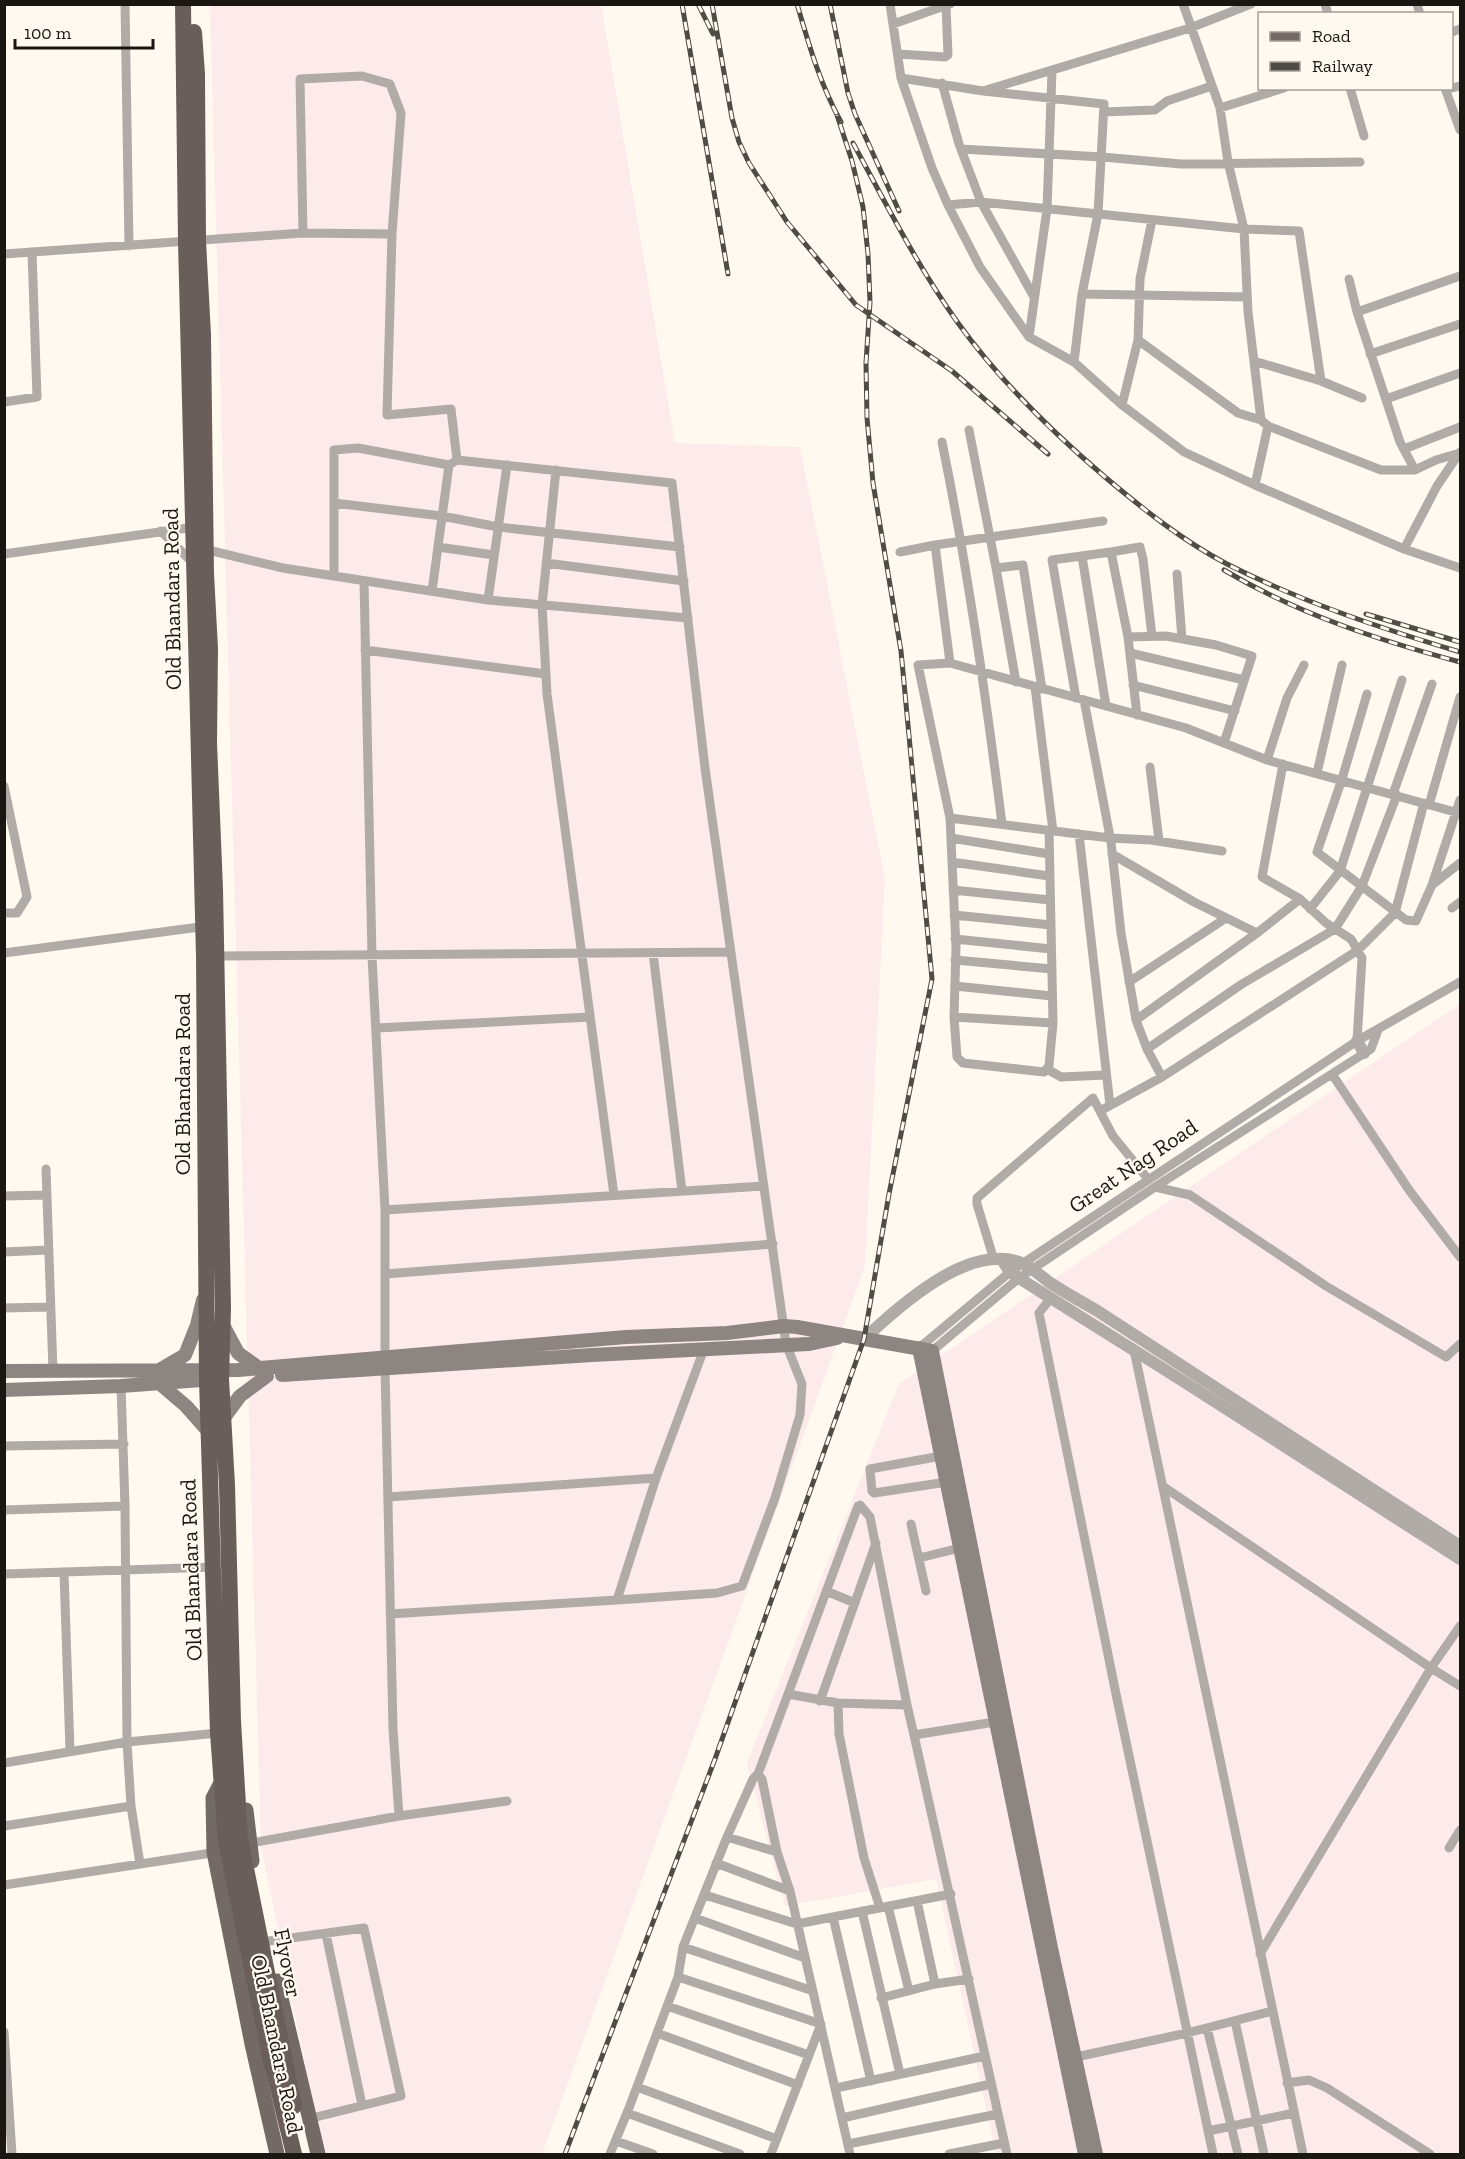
<svg xmlns="http://www.w3.org/2000/svg" width="1465" height="2159" font-family="'Zilla Slab',serif">
  <rect width="100%" height="100%" fill="#fff9ef"/>
  <path fill="#fcebea" d="M210,5H601L675,443L800,447L885,879L865,1266L542,2154H323L261,1847Z
    M1460,1004V2154H996L936,1879L785,1906L747,1763L899,1384Z"/>
  <g fill="none" stroke-linecap="round" stroke-linejoin="round">
    <path stroke="#b1aba8" stroke-width="9" d="M125,4L129,246
      M890,4L901,78L983,91L1190,28L1251,4
      M1183,4L1220,108L1228,162L1244,229L1248,312L1261,420
      M1325,4L1328,14
      M1417,4L1420,14
      M893,24L950,4
      M1452,32L1460,29
      M898,54L945,57L948,55L946,6
      M901,78L932,168L948,205
      M942,83L959,144L981,202L1244,229L1299,231L1321,381
      M1350,88L1364,136
      M1445,88L1460,130
      M1452,88L1460,86
      M983,91L1104,104L1098,214L1082,294L1074,362L1122,405L1184,452L1255,485
      M1220,108L1284,88
      M1104,112L1155,110L1167,101L1212,86
      M961,149L1102,157L1181,164L1360,162
      M1152,220L1140,279L1138,340L1238,413L1261,420L1268,426L1381,470H1415L1436,460L1460,453
      M303,233L300,79L362,76L390,84L401,113L392,234
      M4,254L303,233L392,234L387,415L451,409L457,460L672,483L705,768L786,1344L802,1384L800,1415L775,1498L742,1586L717,1593L617,1600
      M1349,279L1357,312
      M1082,294L1247,297
      M1034,297L981,202L948,205L980,267L1029,337L1074,362
      M1029,337L1047,209L1052,71
      M1370,354L1460,324
      M1254,361L1321,381L1362,398
      M1386,399L1460,373
      M4,402L37,397L32,252
      M1122,405L1138,340
      M1268,426L1255,485L1404,549L1437,486L1460,452
      M969,430L996,568L1016,682
      M942,442C968,569 986,696 1002,824
      M1404,449L1460,427
      M556,470L542,605L547,694L614,1195
      M1415,470L1400,442L1357,312L1460,276
      M334,503L442,516L498,527L680,547
      M1103,521L935,545L950,663L1186,728L1267,760L1455,812
      M161,531L193,563
      M438,547L494,555
      M204,549L283,568L488,600L688,618
      M1404,549L1460,568
      M900,552L935,545
      M4,554L195,527
      M1082,556L1106,706
      M546,563L684,581
      M996,568L1023,565L1042,689
      M1177,574L1182,639
      M334,576V450L358,448L449,465
      M432,591L449,465L454,462
      M488,600L507,465
      M1128,637L1111,552L1140,547L1143,559L1152,636
      M365,650L546,674
      M1130,653L1244,680
      M950,663L918,665L950,818L1110,838L1151,840L1222,851
      M1133,685L1235,711
      M1035,687L1053,831
      M1367,694L1342,779L1317,852L1406,920L1416,921L1432,885L1460,800
      M1076,698L1052,560L1111,552
      M1084,700L1111,842L1121,933L1136,1020L1147,1049L1162,1077
      M1137,715L1128,637L1166,636L1216,645L1252,656L1224,743
      M1267,760L1287,698L1304,665
      M1283,764L1262,877L1300,899L1326,923L1351,939L1362,958L1357,1041
      M1150,767L1159,841
      M1317,773L1342,665
      M4,786L27,897L17,913H4
      M1393,794L1432,684
      M1429,805L1460,697
      M950,818L956,947L954,1017L957,1057L963,1063L1044,1072L1049,1066L1053,1023L1049,830
      M1079,834L1110,1105
      M951,838L1049,854
      M1112,854L1194,902L1257,933
      M952,862L1049,876
      M1432,885L1460,863
      M953,890L1050,900
      M1452,908L1460,902
      M1310,909L1340,871L1402,680
      M954,915L1051,925
      M955,939L1051,949
      M4,953L207,926
      M653,953L682,1191
      M215,956L731,952
      M955,960L1052,969
      M1129,982L1226,918
      M955,986L1052,996
      M954,1017L1053,1023
      M1136,1020L1257,933L1300,899
      M377,1028L590,1017
      M1147,1049L1242,984L1335,929L1362,886L1397,795
      M1047,1069L1061,1077L1106,1075
      M1332,1074L1409,1190L1460,1257
      M1100,1111L1162,1077L1358,950L1395,913L1424,803
      M46,1169L53,1371
      M1155,1187L1190,1195L1326,1286L1446,1357L1460,1344
      M4,1196L47,1195
      M385,1210L764,1186
      M4,1252L48,1250
      M994,1260L977,1204V1198L1093,1098L1113,1136L1148,1179
      M385,1274L773,1244
      M1050,1299L1039,1313L1116,1694L1213,2154
      M4,1308L50,1307
      M919,1348L1010,1272L1357,1041L1460,982
      M1134,1350L1303,2154
      M932,1351L1019,1278L1155,1187L1371,1049L1378,1030
      M121,1386L125,1506
      M4,1446L124,1444
      M941,1456L870,1469L872,1491L874,1493L947,1482
      M1164,1487L1431,1668L1260,1954
      M388,1497L656,1478
      M4,1510L125,1506L127,1742L218,1733
      M911,1524L926,1591
      M919,1558L960,1548
      M64,1572L70,1751
      M4,1574L215,1567
      M826,1591L855,1603
      M390,1614L617,1600L656,1478L704,1349
      M1460,1626L1431,1668L1460,1686
      M788,1694L858,1506L860,1505L870,1517L907,1705
      M820,1701L876,1543
      M838,1703L839,1734L864,1858L880,1908
      M914,1735L1007,2154
      M4,1763L127,1742L131,1806L4,1826
      M758,1774L788,1694L838,1703L907,1705L914,1735L1001,1721
      M131,1806L140,1864
      M399,1816L507,1801
      M727,1837L753,1779L758,1774L762,1779L777,1852L790,1891L850,2154
      M246,1844L399,1816L393,1729L385,1368V1210L372,956L364,581
      M1449,1848L1460,1830
      M716,1863L790,1891
      M4,1885L218,1852
      M705,1895L797,1924L951,1894
      M917,1901L935,1984
      M888,1906L909,1991
      M862,1911L900,2074
      M833,1917L871,2081
      M695,1918L805,1958
      M326,1934L362,2105
      M269,1941L364,1928L401,2096L308,2119
      M683,1947L813,1991
      M678,1977L821,2024L771,2154
      M881,1998L935,1984L969,1979
      M667,2006L809,2055
      M1235,2021L1264,2154
      M1207,2028L1238,2154
      M4,2032L12,2154
      M657,2033L798,2085
      M1076,2057L1187,2033L1272,2011
      M1287,2083L1309,2080L1327,2088L1430,2154
      M637,2087L777,2139
      M836,2088L985,2056
      M627,2113L740,2154
      M842,2118L991,2084
      M1208,2131L1294,2113
      M616,2141L653,2154
      M848,2144L998,2114
      M610,2154L629,2108L678,1977L683,1947L727,1837L777,1852
      M949,2154L1004,2143"/>
    <path stroke="#b1aba8" stroke-width="12" d="M1357,1041L1364,1053
      M1002,1260L1010,1272L1019,1278L1186,1383L1460,1559
      M864,1339C900,1306 968,1242 1022,1263C1031,1267 1041,1276 1049,1282C1064,1292 1080,1301 1096,1310L1460,1546"/>
    <path stroke="#8d8581" stroke-width="14" d="M222,1323L238,1353L259,1368
      M919,1348L1085,2154
      M161,1369L185,1355L197,1325L203,1300
      M4,1371L238,1370L626,1337L727,1333L784,1326L797,1327L932,1351L1051,1948L1096,2154
      M282,1375L592,1355L809,1344L837,1338
      M159,1383L186,1406L209,1432
      M4,1390L121,1386L215,1379
      M223,1419L240,1396L267,1376"/>
    <path stroke="#746a65" stroke-width="15" d="M222,1781L213,1798L214,1852L252,2044L277,2154
      M246,1810L252,1861
      M277,1981L318,2154"/>
    <path stroke="#6a5e5a" stroke-width="16" d="M183,4L186,242L204,956L207,1380L218,1733L226,1842L269,2052L294,2154
      M194,32L197,74L198,241L203,335L206,574L210,649L209,743L215,889L223,1308L221,1379L227,1485L233,1721L240,1839L294,2106"/>
    <g stroke="#4f4b45" stroke-width="5">
      <path id="rail" d="M682,4L728,274
        M698,4L713,34
        M712,4L732,118L739,142L749,163L787,222L856,305L952,371L1048,454
        M797,4C809,45 820,84 841,122
        M830,4L848,93L855,114L899,211
        M853,143C886,204 918,267 958,323C1000,381 1051,431 1105,477C1143,509 1183,541 1227,564C1302,602 1380,628 1460,652
        M1224,570C1298,614 1378,640 1460,662
        M1366,614L1460,642
        M565,2154L715,1759L864,1339L889,1194L932,979L901,651L873,483L867,418L866,363L870,302L868,254L863,207L852,161L837,115"/>
    </g>
    <use href="#rail" stroke="#fff9ef" stroke-width="3" stroke-dasharray="9" stroke-linecap="butt"/>
  </g>
  <g text-anchor="middle" dominant-baseline="central" stroke-width="4.5" stroke-linejoin="round" paint-order="stroke">
    <g font-size="22" fill="#1a1713" stroke="#fff9ef">
      <text transform="translate(172 599) rotate(-91)">Old Bhandara Road</text>
      <text transform="translate(182 1084) rotate(-90)">Old Bhandara Road</text>
      <text transform="translate(1133 1166) rotate(-34)">Great Nag Road</text>
      <text transform="translate(191 1570) rotate(-92)">Old Bhandara Road</text>
      <text transform="translate(288 1963) rotate(79)">Flyover</text>
      <text transform="translate(277 2044) rotate(78)">Old Bhandara Road</text>
    </g>
  </g>
  <rect width="1465" height="2159" fill="none" stroke="#1a1713" stroke-width="12"/>
  <rect x="1258" y="12" width="195" height="78" fill="#fff9ef" stroke="#a39f97" stroke-width="1.5"/>
  <rect x="1270" y="32" width="30" height="9" fill="#746a65" stroke="#a39f97" stroke-width="1.5"/>
  <text x="1312" y="42" font-size="18" fill="#1a1713">Road</text>
  <rect x="1270" y="62" width="30" height="9" fill="#4f4b45" stroke="#a39f97" stroke-width="1.5"/>
  <text x="1312" y="72" font-size="18" fill="#1a1713">Railway</text>
  <path d="M15 39v9h138v-9" fill="none" stroke="#1a1713" stroke-width="3"/>
  <text x="24" y="39" font-size="18" fill="#1a1713" stroke="#fff9ef" stroke-width="4.5" paint-order="stroke">100 m</text>
</svg>
